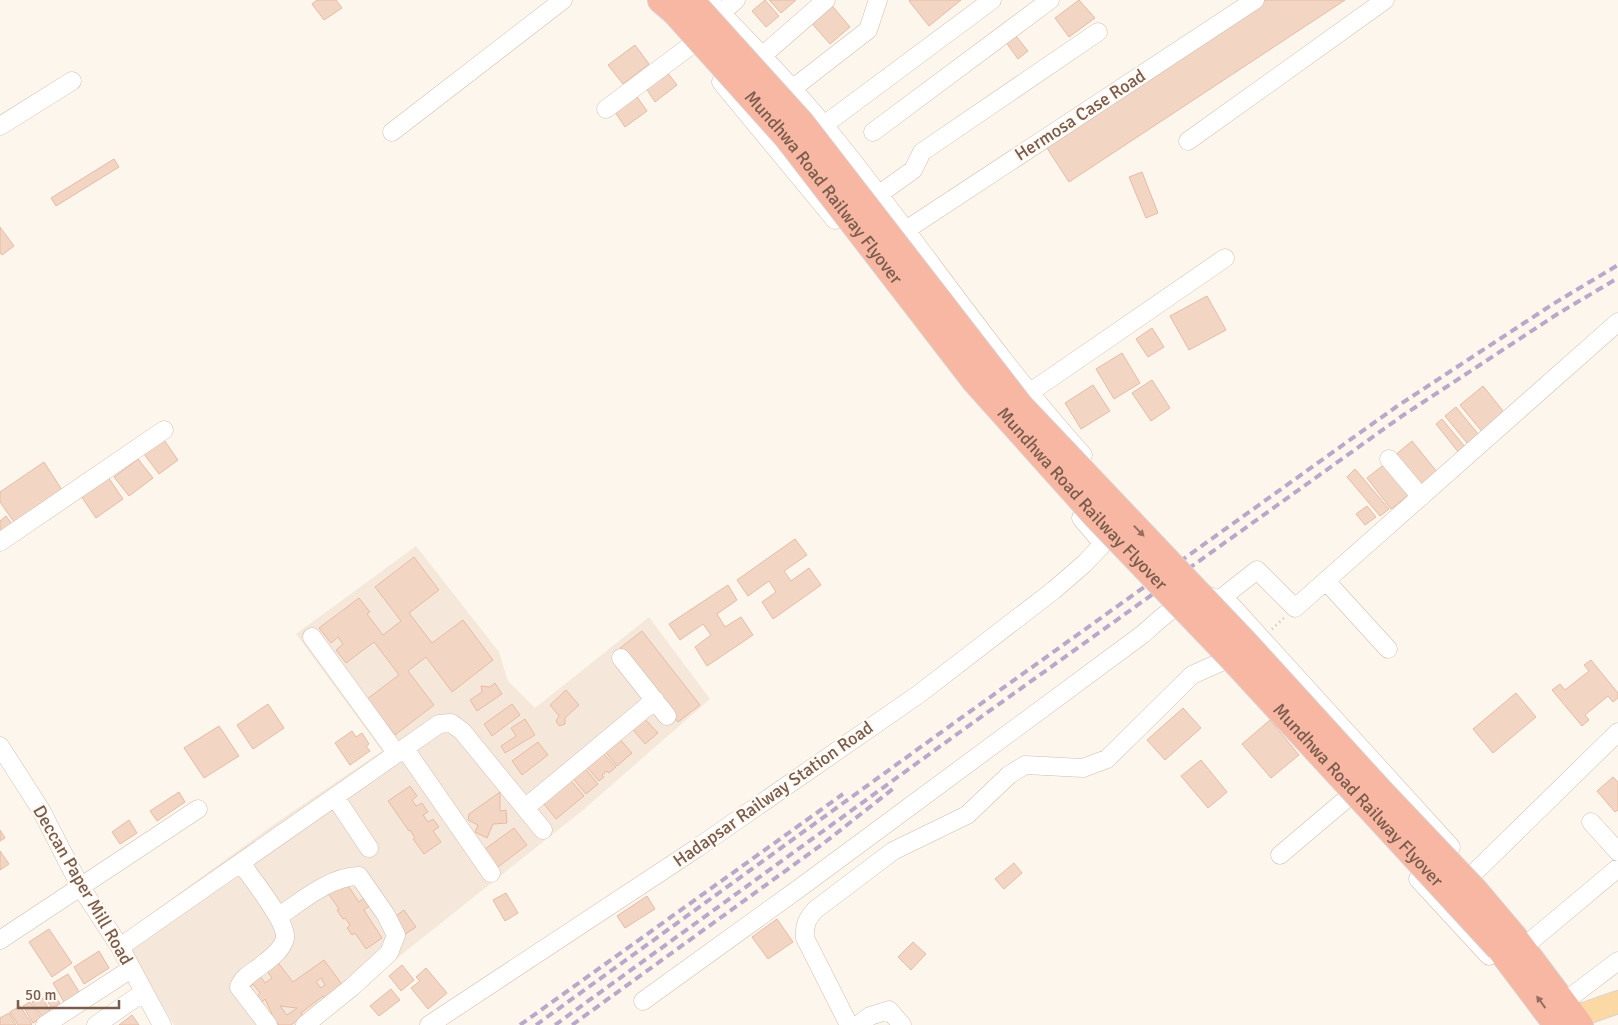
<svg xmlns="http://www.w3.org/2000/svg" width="1618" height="1025" font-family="Signika,sans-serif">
  <rect width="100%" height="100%" fill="#fdf6ec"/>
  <path fill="#f5e8da" d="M416,546L499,652L508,681L535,708L649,617L710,699L582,811L313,1025H174L132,955L119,937L276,823L382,751L296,634Z"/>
  <path fill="#f3d5c3" stroke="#e6bba3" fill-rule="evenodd" d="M317,0H336L342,8L324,20L312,4Z
    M765,0L779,16L766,27L752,11Z
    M769,0H796L781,13Z
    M910,0H961L929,26L909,1Z
    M1079,0L1095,18L1069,37L1055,18Z
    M1264,0H1345L1069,182L1045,145Z
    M829,2L850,27L830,44L809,20Z
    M1012,31L1028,51L1018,59L1003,38Z
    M635,45L649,64L623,84L608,65Z
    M667,72L677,85L655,102L646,88Z
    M635,94L647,111L625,127L613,109Z
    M114,159L119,167L56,206L51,198Z
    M1142,172L1158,213L1146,218L1129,177Z
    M0,227L14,246L2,255L0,253Z
    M1207,296L1226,330L1189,350L1170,316Z
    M1152,328L1164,347L1148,357L1136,339Z
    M1122,353L1140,383L1114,399L1096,369Z
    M1152,380L1170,408L1151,421L1132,393Z
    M1093,385L1110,411L1081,429L1065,403Z
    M1483,386L1507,416L1484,434L1460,405Z
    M1456,407L1483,440L1472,449L1445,416Z
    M1442,419L1466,448L1459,453L1436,424Z
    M164,440L178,460L159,474L144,454Z
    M1412,441L1437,472L1419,487L1394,456Z
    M138,459L153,478L129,496L114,477Z
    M44,462L62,490L14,522L0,502V492Z
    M1386,463L1410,494L1391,509L1367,478Z
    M1355,469L1389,509L1380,516L1347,477Z
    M108,477L123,499L96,518L81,496Z
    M1367,506L1376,517L1365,525L1356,514Z
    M6,516L12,524L0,532V521Z
    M795,539L807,555L784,571L791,581L809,568L821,585L773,619L762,602L776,592L769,581L748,596L737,580Z
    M414,557L439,590L409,613L432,643L463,620L493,660L452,692L426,657L408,671L434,705L395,735L367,699L399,675L374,642L346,663L336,650L343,644L338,637L331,643L319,628L359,598L370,612L367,614L383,635L401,621L375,587Z
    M728,585L737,600L717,614L725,627L741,617L753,635L707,666L695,647L711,635L703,624L680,640L669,624Z
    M642,631L700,705L678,722L620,648Z
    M1591,660L1618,693V698L1613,702L1608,696L1585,715L1589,720L1582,726L1552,690L1560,684L1565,690L1589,671L1584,665Z
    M495,683L502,694L477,711L470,700L482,692L481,686L490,687Z
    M566,690L579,705L565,718V724L559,726L556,721L559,716L550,705Z
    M1516,693L1536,717L1493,753L1473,729Z
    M268,704L284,728L253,749L237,725Z
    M512,704L520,715L492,736L484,724Z
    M1183,708L1201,728L1165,760L1147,740Z
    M642,716L658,733L645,744L630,726Z
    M525,719L535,735L505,753L501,746L516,736L511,728Z
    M1270,720L1299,755L1271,778L1242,744Z
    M219,726L239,756L204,778L184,748Z
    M352,731L356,737L362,733L369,744L366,746L370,751L350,765L335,743Z
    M618,737L632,753L617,766L603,749Z
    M538,742L548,755L522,775L512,761Z
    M602,752L616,767L609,773L607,771L602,775L604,777L599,781L586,766Z
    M1201,760L1227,792L1208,808L1181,776Z
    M583,766L598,784L586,794L571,776Z
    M567,776L584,796L556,819L540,799Z
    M1613,777L1618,782V810L1615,812L1597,791Z
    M410,786L417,796L412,800L416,806L422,803L428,812L423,815L428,822L433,819L439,827L433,831L441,842L424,854L413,839L415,838L410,830L409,831L388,801Z
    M179,792L185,802L157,821L150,811Z
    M500,792V811L506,810L507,823L493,824L487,838L475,832L478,825L468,820L469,814Z
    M129,820L137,833L120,844L112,832Z
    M514,828L527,845L498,867L485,849Z
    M0,830L5,838L0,841Z
    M0,851L9,864L0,870Z
    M1014,863L1022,873L1004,889L995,879Z
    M344,880L359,902L369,894L375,902L364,910L382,938L366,949L355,933L352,935L347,928L350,925L345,918L343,919L337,910L339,909L327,892Z
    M506,893L518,913L505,921L493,900Z
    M647,896L655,909L625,928L617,916Z
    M404,910L416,927L404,935L393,918Z
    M777,919L793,942L768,959L752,937Z
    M49,929L72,963L52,977L29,942Z
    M913,942L926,954L911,970L898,957Z
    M99,951L109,968L84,984L74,967Z
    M276,960L293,982L324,960L344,987L326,1000L323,996L301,1013L303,1016L291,1025H279L270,1015L272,1014L265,999L261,1003L257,996L260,993L253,984L250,987L246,981L258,973L265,983L272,978L265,968ZM321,978L325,985L321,988L316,982ZM280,1006L297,1008L287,1015Z
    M402,965L414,980L401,991L389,976Z
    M426,968L447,993L428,1009L411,988L420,981L416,977Z
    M68,974L81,995L65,1004L53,983Z
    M391,989L400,1000L379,1016L370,1006Z
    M51,991L60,1003L52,1008L44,996Z
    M41,996L51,1012L43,1018L32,1002Z
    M30,1002L41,1018L33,1023L23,1006Z
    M20,1006L32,1024L31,1025H18L10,1012Z
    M9,1013L16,1025H0V1018Z
    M132,1015L139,1025H119Z"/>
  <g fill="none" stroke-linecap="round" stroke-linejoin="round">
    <g stroke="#d1beb0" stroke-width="19">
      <path id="minor" d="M708,0C748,40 788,82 824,125C913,233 989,351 1083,455
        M721,13L736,0
        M762,56L826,0
        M721,82L835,220
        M792,89L868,30L878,0
        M606,109L690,46
        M824,125L992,0
        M0,126L72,81
        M392,132L563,0
        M873,132L1050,0
        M1188,141L1385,0
        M878,195L913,170L922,152L1098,32
        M906,230L1255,0
        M1029,393L1225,258
        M1389,459L1421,497
        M0,542L164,430
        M1326,581L1388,649
        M1212,607L1219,600L1232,606L1451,847
        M312,637L397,754
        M621,658L667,716
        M0,746L41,810L80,886L120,947L162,1025
        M405,749L491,873
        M335,797L369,848
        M525,808L655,700
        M1591,822L1618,852
        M1280,855L1345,800
        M241,863C251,878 287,921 285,938C283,949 271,958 263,964C254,972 243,976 239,987L268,1025
        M1474,873L1618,732
        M1418,879L1489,956
        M278,917C301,901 331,876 359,876L386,915L396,935L389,953L352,987L305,1025
        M0,940L198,809
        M1532,940L1618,868
        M120,947L439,724L451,723L462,731L543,830
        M643,1001L801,887L1143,634C1160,619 1181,598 1204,595C1209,595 1215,598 1219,600L1257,570L1295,608L1618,322
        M1564,1002L1618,961
        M45,1025L131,969
        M96,1025L144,992
        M429,1025L697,848L919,694L1054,590L1084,564L1103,544L1081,518
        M849,1025L805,938C804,925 807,919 815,910L893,851L967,815L1009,775L1025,765L1083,768L1107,759L1192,675L1221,662
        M858,1025L870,1016L889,1010L902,1025"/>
    </g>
    <g stroke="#dad1cd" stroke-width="24">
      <path id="major" d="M1575,1017L1618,1002"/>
    </g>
    <g stroke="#dad1cd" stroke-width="28">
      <path id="highway" d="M661,0L675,12
        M1514,937L1580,1025
        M1499,948L1557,1025"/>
    </g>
    <path stroke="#d9b8a5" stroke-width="2.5" stroke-dasharray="1 4" stroke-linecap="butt" d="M1272,629L1285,617"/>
    <use href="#minor" stroke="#fff" stroke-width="18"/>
    <use href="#major" stroke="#fbd9a5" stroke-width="22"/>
    <use href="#highway" stroke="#f7b7a3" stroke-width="26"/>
    <path stroke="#b9a8c9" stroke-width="4" stroke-dasharray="8 5" stroke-linecap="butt" d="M520,1025L843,794
      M536,1025L954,723L1396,407L1553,304L1618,265
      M555,1025L960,732L1402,416L1559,313L1618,278
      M572,1025L824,843L894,788"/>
    <g stroke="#dad1cd" stroke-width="28" stroke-linecap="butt">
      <g id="highway-bridge">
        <path d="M690,0L802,124L1021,407L1246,644L1381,792L1476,892L1514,937"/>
        <path id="s1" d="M675,12L787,137L975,381L1095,515L1231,657L1499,948"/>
      </g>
    </g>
    <use href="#highway-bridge" stroke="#f7b7a3" stroke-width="26"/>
  </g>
  <defs><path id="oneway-solid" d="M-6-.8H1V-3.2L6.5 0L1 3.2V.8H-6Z" transform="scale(1.25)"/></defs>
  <g fill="#936e5e">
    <use href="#oneway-solid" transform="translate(1139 531) rotate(46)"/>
    <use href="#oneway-solid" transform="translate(1541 1002) rotate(-126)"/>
  </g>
  <g text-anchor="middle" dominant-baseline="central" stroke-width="4.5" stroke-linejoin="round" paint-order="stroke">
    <g font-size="18" fill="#7a5c4d" stroke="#fffaf3">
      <text transform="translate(1080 115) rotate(-33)">Hermosa Case Road</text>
      <text stroke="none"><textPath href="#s1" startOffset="230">Mundhwa Road Railway Flyover</textPath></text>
      <text stroke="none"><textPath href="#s1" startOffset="635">Mundhwa Road Railway Flyover</textPath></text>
      <text transform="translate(773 794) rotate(-35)">Hadapsar Railway Station Road</text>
      <text stroke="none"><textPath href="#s1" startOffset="1040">Mundhwa Road Railway Flyover</textPath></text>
      <text transform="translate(83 885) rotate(60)">Deccan Paper Mill Road</text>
    </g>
  </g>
  <path d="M18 1000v8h101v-8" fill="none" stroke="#7a5c4d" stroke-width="2.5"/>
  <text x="25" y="1000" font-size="15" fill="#7a5c4d" stroke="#fffaf3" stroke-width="4" paint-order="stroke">50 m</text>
</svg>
